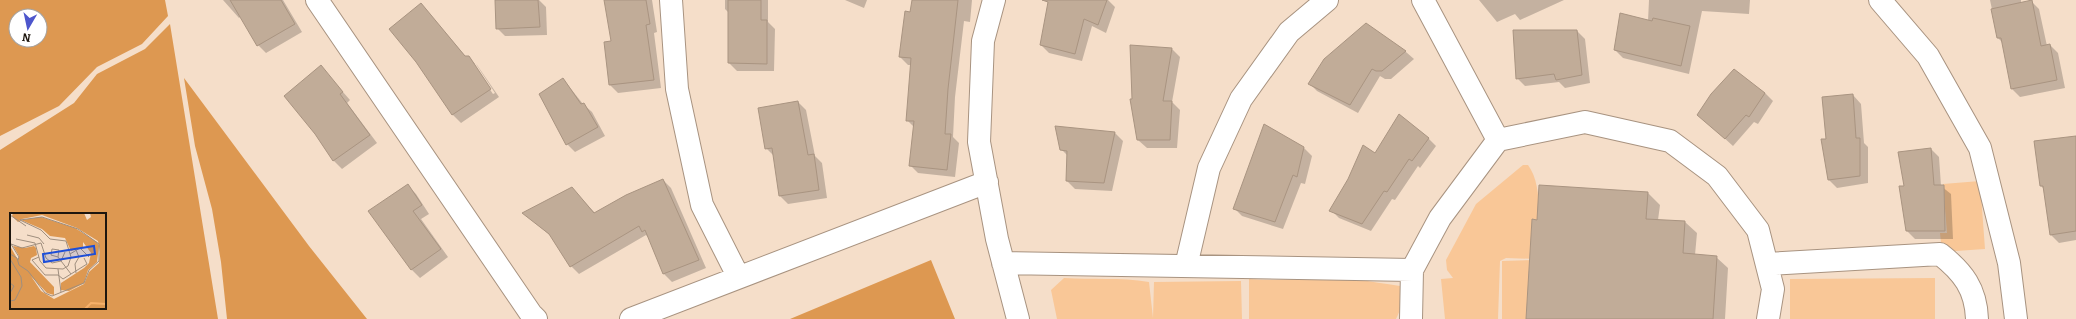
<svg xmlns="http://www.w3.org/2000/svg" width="2076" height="319" font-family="Bitter,serif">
  <rect width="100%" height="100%" fill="#f5dec9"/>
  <path fill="#f9c797" d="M1523,165H1528C1545,188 1537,231 1537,259L1506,258L1500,261L1498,319H1445L1441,279L1453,278L1447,270L1446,260L1476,204Z
    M1980,181L1985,249L1942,252L1940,233H1947L1943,184Z
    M1535,260V319H1502V261Z
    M1064,278C1092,280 1120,277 1149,282L1153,318L1154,282L1241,281L1242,319H1057L1051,290Z
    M1935,278V319H1790V279Z
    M1249,279C1285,282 1321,277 1357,280C1371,281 1385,284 1400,286C1405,297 1401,309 1396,319H1249Z"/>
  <path fill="#dd9851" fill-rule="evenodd" d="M0,0H165L168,16L142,44L97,67L59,106L0,136ZM16,16H40V40H16Z
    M170,24L218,319H0V150L74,103L97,74L145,49ZM11,214H105V308H11Z
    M184,78L309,246L367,319H227L221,262L212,209L195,146Z
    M931,260L955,319H790Z"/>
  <path fill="#0003" d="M223,0H283L302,32L266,53L258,45L241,16L239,18Z
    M496,0H539L546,7L547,35L505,36L497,28Z
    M605,0H652L657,32L654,33L661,88L618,93L610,85L605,43L612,42Z
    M725,0H768V22L775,29L774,71H737L729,63V13L725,9Z
    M845,0H867L864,8Z
    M913,0H972L970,22L964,21L955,97L953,137L959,143L955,177L918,173L910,165L914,127L907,120L911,65H908L900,57Z
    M1055,0H1108L1115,7L1106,33L1092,26L1082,61L1049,53L1041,45Z
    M1479,0H1564L1520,20L1515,14L1497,22Z
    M1649,0H1750L1749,14L1702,11L1689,74L1623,58L1615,50L1648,21Z
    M1990,0H2021V3L2031,1L2039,9L2047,46L2050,45L2058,53L2065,88L2020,97L2012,89L2003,43L1998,38Z
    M421,4L466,57H469L475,64H473L493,94L495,93L476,64L477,65L499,97L461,123L453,115L417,61Z
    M1366,24L1406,52L1414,59L1391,79H1385L1380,76L1358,113L1317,91L1309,83Z
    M1577,31L1585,39L1590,83L1565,88L1559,82L1525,86L1517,78Z
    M1172,49L1180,57L1172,102L1180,110L1177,148H1147L1138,140L1133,100Z
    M321,67L350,100L347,103L377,143L342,169L334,161L316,133Z
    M563,79L583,104L592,112L605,136L575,152L567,144Z
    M1765,93L1773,101L1758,124L1754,122L1733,146L1699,115Z
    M1853,95L1861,104L1864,143L1868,147V183L1837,188L1829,180L1823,140H1827Z
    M798,102L806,110L815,156L822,163L827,198L788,204L780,196L774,156L766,148Z
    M1115,133L1123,141L1112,191L1075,189L1067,181L1068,156L1061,149Z
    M2076,137V240L2059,243L2051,235L2044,189L2041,186Z
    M1428,138L1436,146L1420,168L1418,166L1395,200L1392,199L1371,231L1339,218L1331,210L1349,180L1375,154Z
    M1304,148L1312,156L1305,184L1301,183L1283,229L1242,216L1234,208Z
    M1931,149L1939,157L1941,186L1951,194L1953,239H1915L1907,231Z
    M663,180L671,188L706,268L672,282L664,274L649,238L646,235L579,274L571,266L552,237L524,213L580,197L595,213Z
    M408,186L416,194L429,214L421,219L448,257L420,278L412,270L370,211Z
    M1648,193L1660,205L1658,220L1685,222L1697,233L1695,255L1716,257L1728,268L1725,319H1527L1537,221Z"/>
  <path fill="#c1ac98" stroke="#a99481" d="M230,0H281L295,24L257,46Z
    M495,0H538L540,27L496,29Z
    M604,0H646L650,24L646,25L654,80L609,85L604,42L611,41Z
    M728,0H761V20H767V64L728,63Z
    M912,0H958L948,89L945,134H951L947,170L909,166L914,121H906L911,58L899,57L905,11L910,12Z
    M1042,0H1107L1098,25L1084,19L1075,54L1040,45L1048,2Z
    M2032,0L2041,46L2050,44L2057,80L2011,89L2001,38H1997L1991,9Z
    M421,3L465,56H469L491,89L452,115L416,62L389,29Z
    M1620,13L1652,21L1653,18L1690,26L1681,66L1614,50Z
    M1366,23L1406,51L1382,71H1376L1372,69L1350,105L1308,84L1324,59Z
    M1513,30H1577L1582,75L1556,80L1554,74L1516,79Z
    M1130,45L1172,48L1163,101H1172L1170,140H1137L1130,99H1132Z
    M321,65L343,92L340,94L370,135L333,161L315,134L284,96Z
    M1734,69L1765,93L1749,117L1746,115L1725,139L1697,115L1711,94Z
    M563,78L581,104L584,103L598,127L566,145L539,94Z
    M1853,94L1856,138H1860V176L1828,180L1821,139H1826L1822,97Z
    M798,101L808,155L814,154L819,190L779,196L772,148L765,149L758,108Z
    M1399,114L1429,138L1412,161L1409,159L1387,192L1384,191L1362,224L1329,211L1348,179L1363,145L1375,153Z
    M1264,124L1304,147L1297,177L1293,175L1275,222L1233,209Z
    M1055,126L1115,132L1104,183L1066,181L1067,151L1060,150Z
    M2076,136V231L2050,235L2043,186H2040L2034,141Z
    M1931,148L1934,185H1944L1945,231H1906L1899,186H1904L1898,152Z
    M663,179L699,260L663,274L645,230L642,232L639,226L570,267L549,234L522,213L572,187L594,213L626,195Z
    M408,184L422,205L413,211L441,249L411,270L368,211Z
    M1539,185L1648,192L1646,219L1685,221L1683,253L1717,256L1713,319H1526L1532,219L1537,220Z"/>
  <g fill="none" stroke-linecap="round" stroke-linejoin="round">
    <g stroke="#a89380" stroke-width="24">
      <path id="street" d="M317,0L531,314L536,319
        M671,0L677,89L702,205L738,276
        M994,0L983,41L979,142L997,239L1018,319
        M1423,0L1498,140
        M1880,0L1928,56L1980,148L2009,263L2016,319
        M1003,263L1412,270
        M1767,264L1940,254C1963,272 1976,289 1977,319
        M1186,266L1209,168L1241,99L1289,32L1327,0
        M631,319L987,182
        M1411,319L1412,270L1440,218L1498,140L1585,122L1670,141L1717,176L1758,230L1773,289L1768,319"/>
    </g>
    <use href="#street" stroke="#fff" stroke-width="22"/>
  </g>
  <g transform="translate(10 213)">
    <rect width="96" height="96" fill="#f5dec9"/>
    <path d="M3,0H74L77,7L81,4L80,0H96V96H0V33L8,47L9,43L3,33L15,35L24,33L26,35L27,42L21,45L20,49L44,74V82L37,80L21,63L31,78L44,86L74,71L79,59L89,50L90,39L88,28L67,15L32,2L12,6L8,9L2,3ZM31,4L65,15L87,29L89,33L87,49L78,57L74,70L59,78L51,77V70L74,55L79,50L81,40L73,29V34L61,38L55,25L40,23L32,16L11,7Z" fill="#dd9851"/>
    <path fill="none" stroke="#f6b069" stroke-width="2" d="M75,96L81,90L96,91"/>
    <path fill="none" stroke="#9f8e7e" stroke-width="1" d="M0,2L16,13M17,22L29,25L34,31M6,26L25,30M0,41L7,45L9,52L18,58L35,80L42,83L74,70L79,57L89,48V31L68,16L32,4L10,7L31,17L40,26L56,28L61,44L58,53L53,56L36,55L30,48L25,30M60,41L70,35L79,44M29,44L22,47L35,62H48L53,66L77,51L74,45M48,44L41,42L42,36L49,37L48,44L61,61M0,46L11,64L12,73L5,87L0,88M8,47L9,44L1,31L12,35L31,30L36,45L42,50L51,48L55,39M48,56L51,79M66,60L65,51L69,44L66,37M0,70L4,73L0,80"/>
    <path fill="#1d4ed8" fill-opacity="0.15" stroke="#1d4ed8" stroke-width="2" d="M84,33L85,41L34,49L33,41Z"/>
    <rect width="96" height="96" fill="none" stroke="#1d160e" stroke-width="2"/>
  </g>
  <g transform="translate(28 28) rotate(189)"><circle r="19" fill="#ffffff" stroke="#a5a29f"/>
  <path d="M0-3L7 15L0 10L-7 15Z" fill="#4d56cc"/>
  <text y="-6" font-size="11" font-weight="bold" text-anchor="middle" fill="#1d160e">N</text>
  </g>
</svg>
